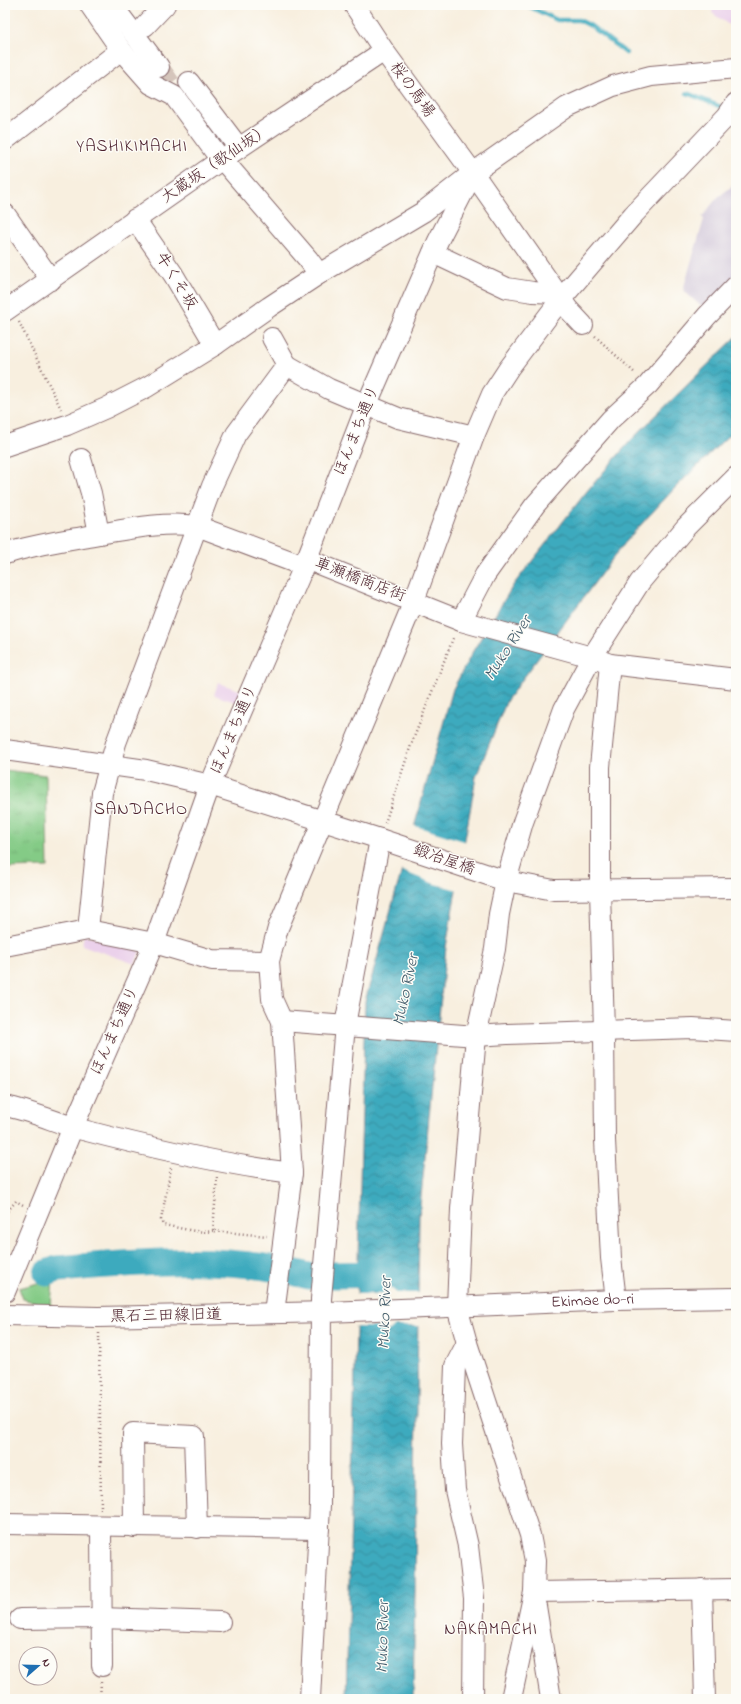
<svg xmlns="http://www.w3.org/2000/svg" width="741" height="1704" font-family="'Indie Flower','Klee One',sans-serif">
  <defs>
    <pattern id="park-tufts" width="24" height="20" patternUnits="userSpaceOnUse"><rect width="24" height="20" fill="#84cb86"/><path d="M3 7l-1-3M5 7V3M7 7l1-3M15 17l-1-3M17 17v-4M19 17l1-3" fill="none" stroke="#74ae74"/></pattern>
    <pattern id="water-waves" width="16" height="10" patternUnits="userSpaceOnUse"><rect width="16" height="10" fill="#3eaabe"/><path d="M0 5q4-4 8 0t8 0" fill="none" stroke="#368a9b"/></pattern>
  </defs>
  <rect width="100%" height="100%" fill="#fdfcf7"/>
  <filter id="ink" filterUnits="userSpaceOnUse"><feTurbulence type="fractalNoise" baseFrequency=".025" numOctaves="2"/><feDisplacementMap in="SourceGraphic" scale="8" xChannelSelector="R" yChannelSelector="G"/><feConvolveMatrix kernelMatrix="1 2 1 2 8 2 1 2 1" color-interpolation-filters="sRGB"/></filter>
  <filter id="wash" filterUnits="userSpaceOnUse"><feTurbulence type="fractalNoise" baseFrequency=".012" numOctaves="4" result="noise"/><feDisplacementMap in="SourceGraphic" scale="16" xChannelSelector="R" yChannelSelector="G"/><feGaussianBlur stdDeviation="0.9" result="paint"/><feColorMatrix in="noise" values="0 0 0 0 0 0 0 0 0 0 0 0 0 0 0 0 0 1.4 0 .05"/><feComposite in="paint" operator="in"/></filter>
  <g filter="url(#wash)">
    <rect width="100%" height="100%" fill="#f8efdf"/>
    <path fill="#ebd1eb" d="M714,5H736V30L712,13Z
      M218,683L242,691L238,703L214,695Z
      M84,935L116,942L140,951L135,964L82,945Z"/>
    <path fill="#cbbfd5" d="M736,183V281L706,311L683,290L704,219L702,217L717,198Z"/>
    <path fill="#84cb86" stroke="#677558" d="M53,1279L51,1307L23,1299L19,1288Z"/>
    <path fill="url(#park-tufts)" stroke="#677558" d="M5,770L46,775L48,867L5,868Z"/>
    <path fill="url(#water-waves)" stroke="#446474" d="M736,337V428L673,490L625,542L507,700L476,777L446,947L419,1217L415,1593L413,1699H346L365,1001L453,689L473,651L514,584L587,491L632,439Z"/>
    <path fill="#f8efdf" d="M412,825L467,842L458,890L435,884L400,870Z
      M387,1288L392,1289L397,1293H420V1326H395L391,1330L386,1331L382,1327H354L355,1294H382Z"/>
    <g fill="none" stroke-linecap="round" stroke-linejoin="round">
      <path stroke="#3eaabe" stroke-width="4.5" d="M526,5L557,20H579L591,26L626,53
        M687,93L726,109"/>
      <path stroke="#3eaabe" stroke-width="27" d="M47,1273L57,1269C141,1262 227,1254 309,1276
        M331,1275L386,1274"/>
    </g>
  </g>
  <g filter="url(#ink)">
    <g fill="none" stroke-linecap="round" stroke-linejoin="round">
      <path stroke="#d5c5bb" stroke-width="20" stroke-dasharray="20 10" stroke-linecap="butt" d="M159,67L185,105"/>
      <g stroke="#87686a" stroke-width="22">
        <g id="minor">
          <path d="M90,5L121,50L151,84L174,96L221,160"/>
          <path d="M112,5L159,67"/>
          <path d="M354,5L384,51L473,173L568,309L583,325"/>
          <path d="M145,26L165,5"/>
          <path d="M189,82L239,148"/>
          <path d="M5,140L121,50"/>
          <path d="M228,166L308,259L319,274"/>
          <path d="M5,214L51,280"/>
          <path d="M135,219L173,274L215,345"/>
          <path d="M433,253L507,288L533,292L557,293"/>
          <path d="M5,311L221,160L384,51"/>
          <path d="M272,338L287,365"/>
          <path d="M5,446L67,425L106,408L147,387L215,345L269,307L319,274L423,212L473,173L567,107L613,86L651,76L736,68"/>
          <path d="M81,459L91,493L99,534"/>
          <path d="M5,554C32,545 60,541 88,536C124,530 161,521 197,526L304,566"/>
          <path d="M306,559L461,621L588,656L610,664L736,679"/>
          <path d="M461,621L485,575L535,505L611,419L648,385L707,316L736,286"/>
          <path d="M610,664L600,767V890L604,1031L605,1140L611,1258L616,1300"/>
          <path d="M5,750L146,770L210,785L380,839L506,881L554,890L736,888"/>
          <path d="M88,930L102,793L116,743L212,486L236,434L287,365L329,389L398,418L474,436"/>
          <path d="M5,946L88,930L154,943L212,960L269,961"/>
          <path d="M282,1021L476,1036L507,1034L693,1028L736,1031"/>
          <path d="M5,1106C32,1111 57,1123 83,1130C152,1148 221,1164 292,1173"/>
          <path d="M5,1292L73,1127L154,943L210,785L304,566L367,404L438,241L473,173"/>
          <path d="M274,1313L292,1173L282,1021L272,999L269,961L278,928L414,601L474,436L492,394L509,368L561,299L633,215L727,116L736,103"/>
          <path id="s1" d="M5,1315L98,1317L328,1312L616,1300L736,1298"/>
          <path d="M467,1343L455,1366L452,1444L455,1490L468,1546L474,1598L473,1699"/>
          <path d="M5,1524L319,1529"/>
          <path d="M101,1527L102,1666"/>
          <path d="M134,1527L133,1433L194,1436L197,1528"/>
          <path d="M702,1589L705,1699"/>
          <path d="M534,1592L736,1589"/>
          <path d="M536,1606L551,1699"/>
          <path d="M20,1619L101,1618L220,1622"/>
          <path d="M310,1699L320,1505L321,1299L345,1025L380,839"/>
          <path d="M511,1699L534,1592L535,1561L530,1535L467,1343L457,1307L461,1209L476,1036L495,949L499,914L506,881L523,822L564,709L592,657L640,582L686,527L736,477"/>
        </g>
      </g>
      <path stroke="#87686a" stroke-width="2.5" stroke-dasharray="1 3" stroke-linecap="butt" d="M19,322L61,409
        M595,336L636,374
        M385,823L411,745L454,636
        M171,1168L161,1220L163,1225C177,1227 200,1234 213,1231
        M217,1177L213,1231L267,1236
        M5,1214L16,1201L23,1205
        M99,1333L101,1510
        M100,1699L101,1682"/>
      <use href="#minor" stroke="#fff" stroke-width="20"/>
    </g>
  </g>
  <g text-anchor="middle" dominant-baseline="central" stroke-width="3" stroke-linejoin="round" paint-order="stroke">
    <g font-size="16" fill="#4a1f2b" stroke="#fdfcf7">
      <text transform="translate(412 90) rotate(54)">桜の馬場</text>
      <text transform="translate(216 164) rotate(-34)">大蔵坂（歌仙坂）</text>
      <text transform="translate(176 281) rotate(58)">牛くそ坂</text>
      <text transform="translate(357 431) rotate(-68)">ほんまち通り</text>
      <text transform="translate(360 580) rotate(21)">車瀬橋商店街</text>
      <text transform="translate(234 730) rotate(-67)">ほんまち通り</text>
      <text transform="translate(444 860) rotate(19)">鍛冶屋橋</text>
      <text transform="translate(115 1031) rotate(-66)">ほんまち通り</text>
      <text stroke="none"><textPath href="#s1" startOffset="588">Ekimae do-ri</textPath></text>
      <text transform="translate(166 1316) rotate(-1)">黒石三田線旧道</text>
    </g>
    <g font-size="17" letter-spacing="1" fill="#4a1f2b" stroke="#fdfcf7">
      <text x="132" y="146">YASHIKIMACHI</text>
      <text x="141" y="809">SANDACHO</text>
      <text x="491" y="1629">NAKAMACHI</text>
    </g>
    <g font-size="17" font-style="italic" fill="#455e6d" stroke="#fdfcf7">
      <text transform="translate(508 648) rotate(-57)">Muko River</text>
      <text transform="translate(406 990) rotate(-78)">Muko River</text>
      <text transform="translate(385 1313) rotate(-88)">Muko River</text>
      <text transform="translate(383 1637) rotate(-89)">Muko River</text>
    </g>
  </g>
  <rect width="741" height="1704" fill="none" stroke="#fdfcf7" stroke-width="20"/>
  <g transform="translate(38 1666) rotate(70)"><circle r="19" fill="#fdfcf7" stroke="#b5a4a5"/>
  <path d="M0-3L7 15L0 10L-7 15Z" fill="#1f6fb2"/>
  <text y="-6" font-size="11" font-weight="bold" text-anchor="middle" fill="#4a1f2b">N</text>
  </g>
</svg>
